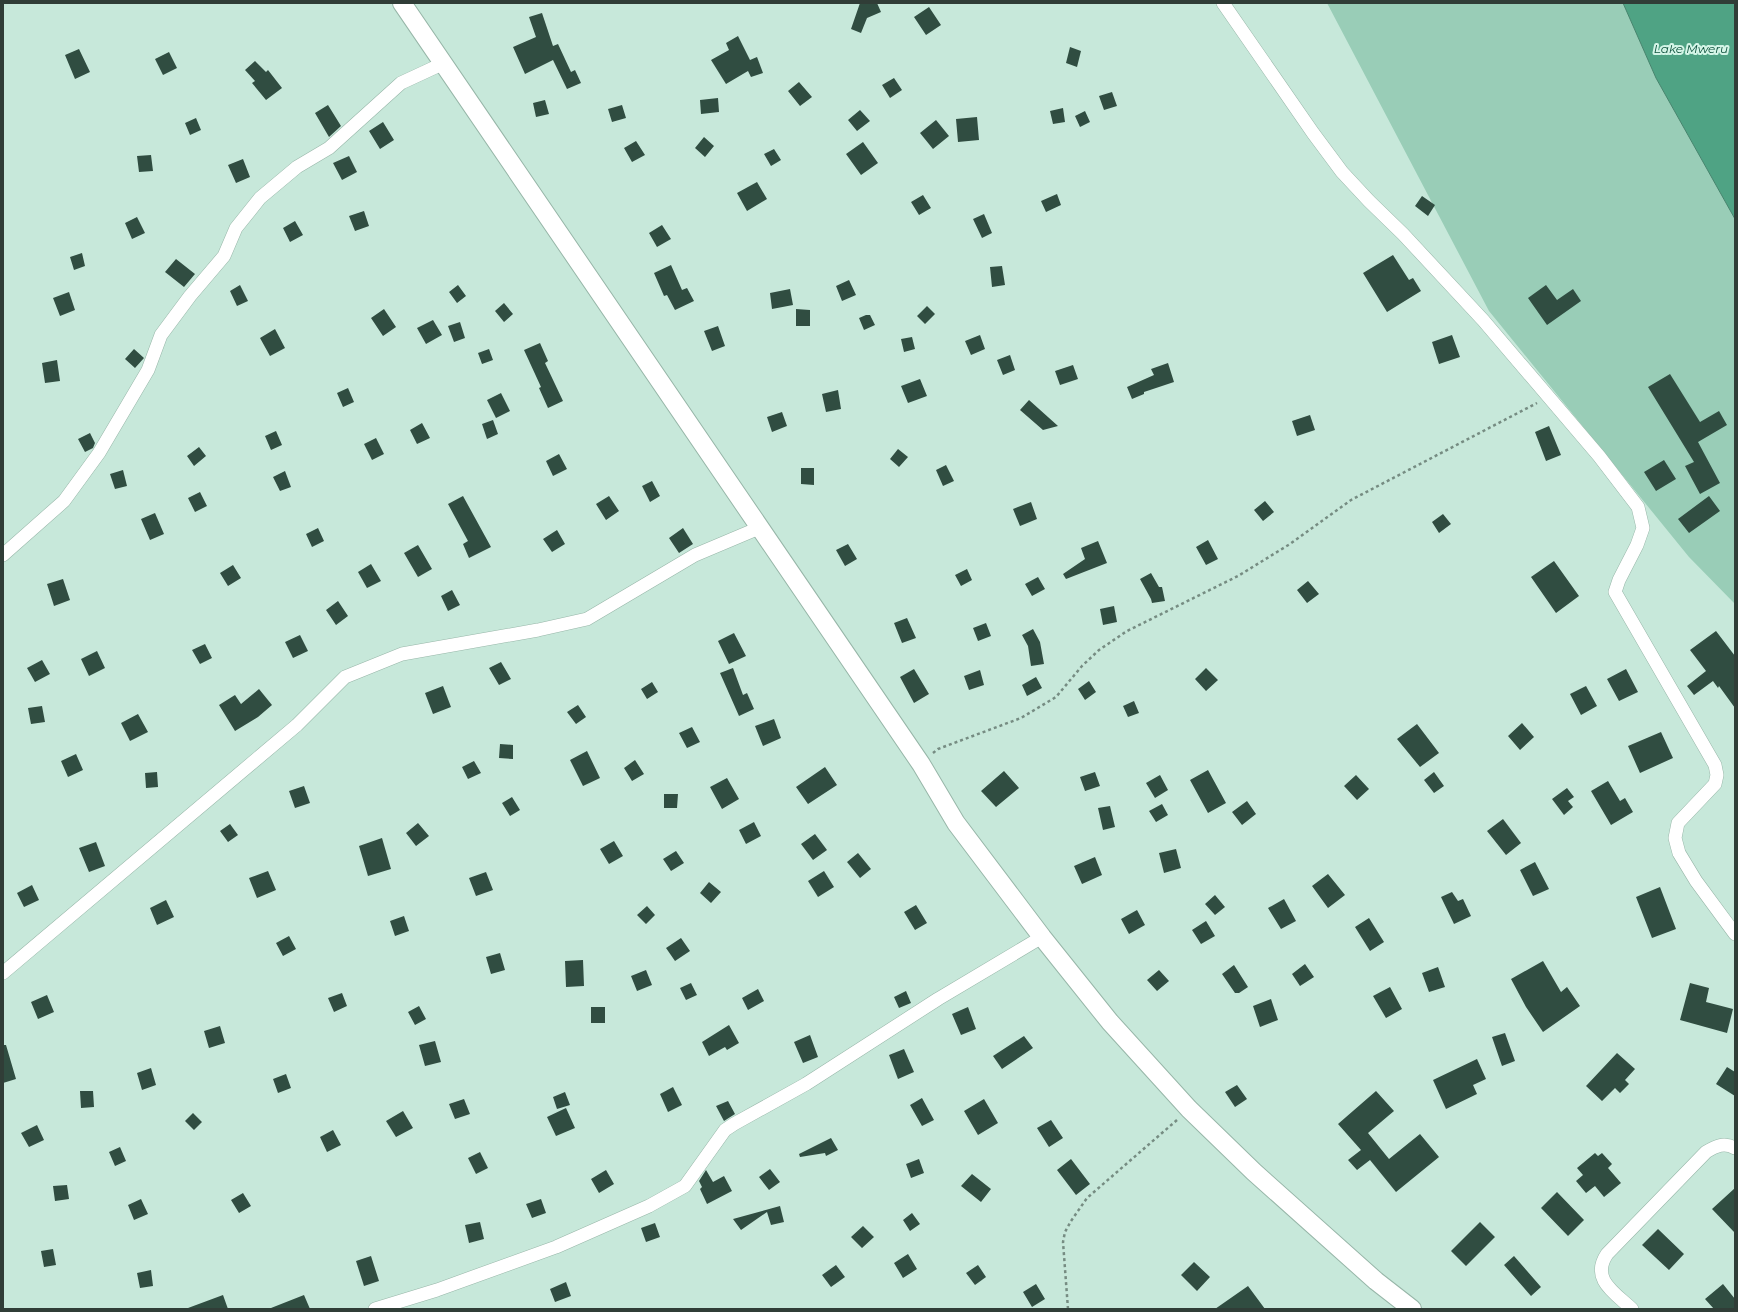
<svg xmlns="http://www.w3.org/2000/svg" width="1738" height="1312" font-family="Montserrat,sans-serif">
  <rect width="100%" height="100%" fill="#c7e8da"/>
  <path fill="#99cdb7" d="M1327,3H1623L1656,78L1735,219V604L1689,557L1489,311Z"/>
  <path fill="#4fa384" stroke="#46846d" d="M1623,3H1735V219L1656,78Z"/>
  <path fill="#304d41" d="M860,3H877L881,12L867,18L861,33L851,29Z
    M929,7L941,25L926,35L914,17Z
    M542,13L553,46L558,44L571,72L575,70L581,83L567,89L553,60L525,74L513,47L536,37L529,17Z
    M738,36L750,60L757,57L763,73L751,77L748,71L726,84L711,60L729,50L726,43Z
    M1070,47L1081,51L1077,67L1066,63Z
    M79,49L90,72L75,79L65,55Z
    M169,52L177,68L163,75L155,59Z
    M255,61L266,72L268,70L282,88L266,100L252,83L255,81L245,70Z
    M894,78L902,90L890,98L882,85Z
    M799,82L812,97L800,106L788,91Z
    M1112,92L1117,106L1104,110L1099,96Z
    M718,98L719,112L701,114L700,100Z
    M545,100L549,114L536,117L533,103Z
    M328,105L341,126L329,137L315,113Z
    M622,105L626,118L612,122L608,109Z
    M1063,108L1065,122L1053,124L1050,111Z
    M860,110L870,121L857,131L848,120Z
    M1085,111L1090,122L1080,127L1075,116Z
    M977,117L979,140L958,142L956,119Z
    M196,118L201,130L190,135L185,123Z
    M936,120L949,136L933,149L920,133Z
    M383,122L394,140L380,149L369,131Z
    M704,137L714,146L705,157L695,148Z
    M636,141L645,155L632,162L624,148Z
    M863,142L878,163L861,175L846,154Z
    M774,149L781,160L771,166L764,154Z
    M151,155L153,171L139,172L137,156Z
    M349,156L357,172L342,180L333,163Z
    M243,159L250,177L236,183L228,165Z
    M757,182L767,199L747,211L737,193Z
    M1057,194L1061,205L1046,212L1041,201Z
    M923,195L931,208L919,215L911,202Z
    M1422,196L1435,205L1428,216L1415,206Z
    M364,211L369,226L355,231L349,216Z
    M984,214L992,233L982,238L973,219Z
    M137,217L145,233L132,239L125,223Z
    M295,221L303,235L290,242L283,228Z
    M662,225L671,239L657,247L649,233Z
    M82,253L85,266L74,270L70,257Z
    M1393,255L1409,280L1413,278L1421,291L1387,312L1363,273Z
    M176,259L195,274L184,287L165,272Z
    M671,265L682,290L687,288L694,301L675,310L667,295L664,296L654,273Z
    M1002,266L1005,285L992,287L990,267Z
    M849,280L856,295L842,301L836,286Z
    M240,285L248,301L237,306L230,291Z
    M458,285L466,296L457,303L449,292Z
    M1546,285L1557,300L1573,289L1581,301L1547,325L1528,298Z
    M790,289L793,305L772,309L770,293Z
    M69,292L75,310L60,316L53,298Z
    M504,303L513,314L504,322L495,311Z
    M927,306L935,314L925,324L917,316Z
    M384,309L396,327L383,336L371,318Z
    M796,309L810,310V326H796Z
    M866,315H870L875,325L864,330L859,318Z
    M433,320L442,335L426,344L417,328Z
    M460,322L465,338L454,342L448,326Z
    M718,326L725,346L712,351L704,331Z
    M275,329L285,348L270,356L260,338Z
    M980,335L985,349L971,355L965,341Z
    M1452,335L1460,357L1439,364L1432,342Z
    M912,337L915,349L904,352L901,339Z
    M540,343L548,361L545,363L563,401L548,408L539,388L541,387L524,350Z
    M134,349L144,358L135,368L125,359Z
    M489,349L493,360L482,364L478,353Z
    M1010,355L1015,370L1003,375L997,360Z
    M57,360L60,381L45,383L42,363Z
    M1168,363L1174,382L1144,392V394L1132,399L1127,387L1154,375L1151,369Z
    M1073,365L1078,379L1060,385L1055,371Z
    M1670,374L1700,422L1719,411L1727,425L1698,442L1720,483L1700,494L1685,466L1694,462L1648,387Z
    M920,379L927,396L908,403L901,386Z
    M348,388L354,402L343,407L337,393Z
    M838,390L841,409L826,412L822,394Z
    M501,393L510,411L496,418L487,400Z
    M1029,400L1058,426L1043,430L1020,410Z
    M782,412L787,426L772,432L767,417Z
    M1310,415L1315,430L1297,436L1292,421Z
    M493,420L498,434L487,439L482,424Z
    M422,423L430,438L417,444L410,430Z
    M1549,426L1561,455L1546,461L1535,432Z
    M276,431L282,445L271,450L265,436Z
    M90,433L95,443L93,448L85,452L78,439Z
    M376,438L384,454L372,460L364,444Z
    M199,447L206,456L194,466L187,456Z
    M898,449L908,457L899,467L890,459Z
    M559,454L567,469L553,476L546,461Z
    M1664,460L1676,479L1656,491L1644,472Z
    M946,465L954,481L943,486L936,470Z
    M801,468H814V485L801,484Z
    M123,470L127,486L115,489L110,474Z
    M285,471L291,487L280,491L273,477Z
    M652,481L660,496L650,502L642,486Z
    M200,492L207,506L195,512L188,498Z
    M463,496L491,547L469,558L463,544L468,541L448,504Z
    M609,496L619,511L606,520L596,504Z
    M1709,496L1720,511L1689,533L1678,519Z
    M1265,501L1274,512L1263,521L1254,510Z
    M1031,502L1037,519L1020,526L1013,509Z
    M155,513L164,534L150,540L141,519Z
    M1443,514L1451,524L1439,533L1432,522Z
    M318,528L324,541L312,547L306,534Z
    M683,528L693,544L679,553L669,538Z
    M557,530L565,544L552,552L543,539Z
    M1208,540L1218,559L1206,565L1196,547Z
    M1098,541L1107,563L1066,579L1063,574L1085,559L1081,548Z
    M848,544L857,559L845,566L836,550Z
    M418,545L432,569L418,577L404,553Z
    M1554,561L1579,596L1556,613L1531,577Z
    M371,564L381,581L367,588L358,572Z
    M233,565L241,578L228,586L220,573Z
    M967,569L972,580L961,586L955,575Z
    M1151,573L1159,587H1162L1165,601L1152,603L1151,599L1140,579Z
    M1038,577L1045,589L1032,596L1025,584Z
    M63,579L70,600L54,606L47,584Z
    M1308,581L1319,594L1307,603L1297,590Z
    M452,590L460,605L448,611L441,596Z
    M338,601L348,616L336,625L326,610Z
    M1114,606L1117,622L1103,625L1100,609Z
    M907,618L916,638L902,643L894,623Z
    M986,623L991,636L978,641L973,628Z
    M1033,629L1040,642L1044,664L1031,666L1028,646L1022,635Z
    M1716,631L1735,656V708L1719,686L1718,688L1713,681L1694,695L1687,686L1706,671L1690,650Z
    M734,633L746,656L729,664L718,641Z
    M300,635L308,651L293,658L285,642Z
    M205,644L212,658L200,664L192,650Z
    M97,651L105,668L89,676L81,659Z
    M42,660L50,674L35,682L27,668Z
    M501,662L511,679L499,685L489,668Z
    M733,668L743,695L747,693L754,709L739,716L720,673Z
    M1206,668L1218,680L1206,691L1195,679Z
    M914,669L929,694L914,703L900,677Z
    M1626,669L1638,692L1619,701L1607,679Z
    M980,670L984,685L969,690L964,676Z
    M1036,677L1042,688L1027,696L1022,685Z
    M1089,681L1096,692L1085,700L1078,689Z
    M652,682L658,692L647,699L641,689Z
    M443,686L451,707L433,714L425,693Z
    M1586,686L1597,706L1581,715L1570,694Z
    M259,689L272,705L258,717L235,731L219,705L235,695L241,704Z
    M1134,701L1139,713L1128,717L1123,706Z
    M578,705L586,717L576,724L567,712Z
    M42,706L45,722L31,724L28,708Z
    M138,714L148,732L130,741L121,723Z
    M774,719L781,738L763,746L755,726Z
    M1522,723L1534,737L1520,750L1508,736Z
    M1417,724L1439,753L1420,767L1397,739Z
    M692,727L700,742L687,748L679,733Z
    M1661,732L1673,758L1640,773L1628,746Z
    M500,744L513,745V759L499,758Z
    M587,751L600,778L583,786L570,760Z
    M76,754L83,770L68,777L61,761Z
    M635,760L644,774L632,781L624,768Z
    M474,761L481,773L468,779L462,767Z
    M825,767L837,785L808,804L796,787Z
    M1208,770L1226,803L1208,813L1190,780Z
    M1004,771L1019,788L996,807L981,791Z
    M157,772L158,787L146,788L145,773Z
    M1095,772L1100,786L1085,791L1080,777Z
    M1434,772L1444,786L1434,793L1424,780Z
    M1160,775L1168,790L1155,798L1146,783Z
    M1356,775L1369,789L1357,800L1344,786Z
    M727,778L739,799L722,809L710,787Z
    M1608,781L1620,801L1625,798L1633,812L1611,825L1591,791Z
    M304,786L310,803L295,808L289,791Z
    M1567,788L1574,797L1568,801L1573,807L1564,815L1552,799Z
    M664,794H678L677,808H664Z
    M512,797L520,810L510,816L502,803Z
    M1247,801L1256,814L1242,825L1232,812Z
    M1162,804L1168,815L1156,822L1149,811Z
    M1110,806L1115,827L1103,830L1098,808Z
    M1503,819L1521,843L1506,855L1487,831Z
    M754,822L761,836L746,844L739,830Z
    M418,823L429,836L416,846L406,833Z
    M230,824L238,835L228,842L220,831Z
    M815,834L827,850L813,860L801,844Z
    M382,838L391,869L368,876L359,846Z
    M614,841L623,856L609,864L600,849Z
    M96,842L105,866L89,872L79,848Z
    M1176,849L1181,868L1164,873L1159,853Z
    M676,851L684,863L671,871L663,859Z
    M858,853L871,869L860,878L847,862Z
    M1095,857L1102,875L1082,884L1074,866Z
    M1535,862L1549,889L1533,896L1520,870Z
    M268,871L276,890L257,898L249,878Z
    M824,871L834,887L818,897L808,881Z
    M486,872L493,890L476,896L469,878Z
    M1328,874L1345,895L1328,908L1312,886Z
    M709,882L721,892L711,903L700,893Z
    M32,885L39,900L24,907L17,893Z
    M1660,887L1676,929L1652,938L1636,897Z
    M1452,892L1458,901L1463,899L1471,916L1454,924L1441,897Z
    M1215,895L1225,907L1215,915L1205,904Z
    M1284,899L1296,921L1281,929L1268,908Z
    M166,900L174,917L157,925L150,908Z
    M916,905L927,923L915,930L904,912Z
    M647,906L655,915L646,924L637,915Z
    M1137,910L1145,925L1129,934L1121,919Z
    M404,916L409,931L395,936L390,921Z
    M1369,918L1384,942L1370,951L1355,927Z
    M1206,921L1215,936L1201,944L1192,930Z
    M289,936L296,949L283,956L276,943Z
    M681,938L690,951L675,961L666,948Z
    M500,953L505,970L491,974L486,957Z
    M583,960L584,986L566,987L565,961Z
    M1543,961L1561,992L1567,987L1580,1006L1543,1032L1526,1007L1511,979Z
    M1305,964L1314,977L1300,986L1292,974Z
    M1234,965L1248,987L1239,993H1235L1222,974Z
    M1438,967L1445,987L1429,992L1422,973Z
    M646,970L652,985L637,991L631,976Z
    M1159,970L1169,981L1157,991L1147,980Z
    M691,983L697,995L686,1000L680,988Z
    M1690,983L1709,988L1706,1002L1733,1009L1727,1033L1680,1020Z
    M1390,987L1402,1009L1386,1018L1373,996Z
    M758,989L764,1001L748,1010L742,998Z
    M906,991L911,1003L899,1008L894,997Z
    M342,993L347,1006L334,1012L328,998Z
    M47,995L54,1012L38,1019L31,1002Z
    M1271,999L1278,1020L1260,1027L1253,1006Z
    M419,1006L426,1019L415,1025L408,1012Z
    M591,1007H605V1023H591Z
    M968,1007L976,1029L961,1035L952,1014Z
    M729,1025L739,1043L727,1050L725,1047L709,1056L702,1042Z
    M220,1026L225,1043L209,1048L204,1031Z
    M1505,1033L1515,1061L1502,1066L1492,1037Z
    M810,1035L818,1057L803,1063L794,1042Z
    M1024,1036L1033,1048L1002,1069L993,1056Z
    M435,1041L441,1062L425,1066L419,1045Z
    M3,1045H6L16,1079L3,1083Z
    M904,1049L914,1072L898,1079L889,1055Z
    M1617,1053L1635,1069L1625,1080L1629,1084L1620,1093L1615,1088L1602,1101L1586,1086Z
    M1477,1059L1486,1079L1473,1085L1477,1094L1446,1109L1433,1080Z
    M1727,1067L1735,1072V1096L1716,1084Z
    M151,1068L156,1085L142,1090L137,1073Z
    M286,1074L291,1088L278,1093L273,1079Z
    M1237,1085L1247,1099L1235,1107L1225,1092Z
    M673,1087L682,1105L668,1112L660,1094Z
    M80,1091H93L94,1107L81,1108Z
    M1376,1091L1394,1111L1368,1133L1389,1159L1420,1134L1439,1157L1396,1192L1370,1160L1357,1170L1348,1160L1361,1150L1338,1124Z
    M565,1092L570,1105L557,1109L553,1097Z
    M922,1098L934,1120L922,1126L910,1105Z
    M464,1099L470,1114L455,1119L449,1104Z
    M984,1099L998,1123L978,1135L964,1111Z
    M728,1101L735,1114L724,1121L716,1106Z
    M566,1108L575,1128L556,1136L547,1117Z
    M403,1111L413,1128L396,1137L386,1121Z
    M193,1113L202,1122L194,1130L185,1121Z
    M1051,1120L1063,1138L1049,1147L1037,1128Z
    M37,1125L44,1140L29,1147L21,1133Z
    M333,1130L341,1145L327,1152L320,1137Z
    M831,1138L838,1150L826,1156L825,1153L800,1157L799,1154Z
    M120,1147L126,1161L115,1166L109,1152Z
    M480,1152L488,1168L476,1174L468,1158Z
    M1595,1153L1598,1156L1602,1153L1612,1164L1608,1168L1621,1183L1604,1197L1595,1186L1586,1193L1576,1181L1583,1175L1577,1168Z
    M919,1159L924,1173L911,1178L906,1164Z
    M1071,1159L1090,1184L1076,1195L1057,1170Z
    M770,1169L780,1182L769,1190L759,1177Z
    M606,1170L614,1184L599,1193L591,1179Z
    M706,1170L713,1182L724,1176L732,1191L707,1204L700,1189L702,1187L699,1181Z
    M972,1174L991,1189L981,1202L961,1186Z
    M67,1185L69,1199L55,1201L53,1186Z
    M1735,1188V1233L1712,1209Z
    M1557,1192L1584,1220L1568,1236L1541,1208Z
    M243,1193L251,1206L239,1213L231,1200Z
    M141,1199L148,1214L134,1220L128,1205Z
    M541,1199L546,1213L532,1218L526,1204Z
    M780,1206L784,1222L771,1225L767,1212L741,1230L733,1219Z
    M912,1213L920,1224L910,1231L903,1220Z
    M480,1222L484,1239L469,1243L465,1225Z
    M1480,1222L1495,1237L1466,1266L1451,1251Z
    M655,1223L660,1237L646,1242L641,1228Z
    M863,1226L874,1237L862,1248L851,1237Z
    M1658,1229L1684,1254L1669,1270L1642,1245Z
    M53,1249L56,1265L44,1267L41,1251Z
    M908,1254L917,1269L903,1278L894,1263Z
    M371,1256L379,1281L364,1286L356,1261Z
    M1514,1256L1541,1287L1531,1296L1504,1265Z
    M1194,1262L1210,1277L1197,1291L1181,1275Z
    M836,1265L845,1277L831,1287L822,1275Z
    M978,1265L986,1277L975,1285L966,1273Z
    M151,1270L153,1286L140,1288L137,1273Z
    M566,1282L571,1296L555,1302L550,1289Z
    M1036,1284L1045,1299L1032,1307L1023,1292Z
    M1723,1284L1735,1299V1309H1714L1705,1299Z
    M1248,1286L1265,1309H1215Z
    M223,1295L228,1309H189L188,1308Z
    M304,1295L310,1309H271V1308Z"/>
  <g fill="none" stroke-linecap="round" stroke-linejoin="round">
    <g stroke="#97b6a8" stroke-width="14">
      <path id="street" d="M1223,3L1313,133L1342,172L1369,201L1403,234L1483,320L1599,456L1638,507L1643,528L1637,545L1619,580L1615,592L1715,765L1717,775L1715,784L1678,823L1675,838L1679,853L1696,881L1735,934
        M3,555L64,501L99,453L148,370L161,335L190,296L224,256L236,228L260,198L297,167L329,148L401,83L442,64
        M3,973L297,725L345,677L402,654L538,630L587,619L695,555L759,528
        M375,1309L437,1290L556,1247L649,1206L685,1186L725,1130L734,1124L806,1084L938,999L1042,937
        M1632,1309C1615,1293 1590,1279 1607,1254L1706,1152C1716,1146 1724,1142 1735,1148"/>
    </g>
    <g stroke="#97b6a8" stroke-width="20">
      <path id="secondary" d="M402,3L921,764L956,823L1042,937L1110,1022L1189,1109L1254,1172L1376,1281L1412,1309"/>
    </g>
    <path stroke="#768c82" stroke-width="2.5" stroke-dasharray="3 3" stroke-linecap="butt" d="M933,753L938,749L1021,718L1056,697L1082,666L1099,650L1127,631L1238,576L1290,544L1351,500L1537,403
      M1068,1309L1063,1242L1065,1232L1071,1221L1087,1198L1177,1120"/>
    <use href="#street" stroke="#fff" stroke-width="13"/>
    <use href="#secondary" stroke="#fff" stroke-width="18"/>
  </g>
  <g text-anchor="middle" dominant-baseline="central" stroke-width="4" stroke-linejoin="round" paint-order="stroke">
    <g font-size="12" font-style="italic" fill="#0f533e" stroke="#d4f5e7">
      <text x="1691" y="48">Lake Mweru</text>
    </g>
  </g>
  <rect width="1738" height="1312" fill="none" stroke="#303d37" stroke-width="8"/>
</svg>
